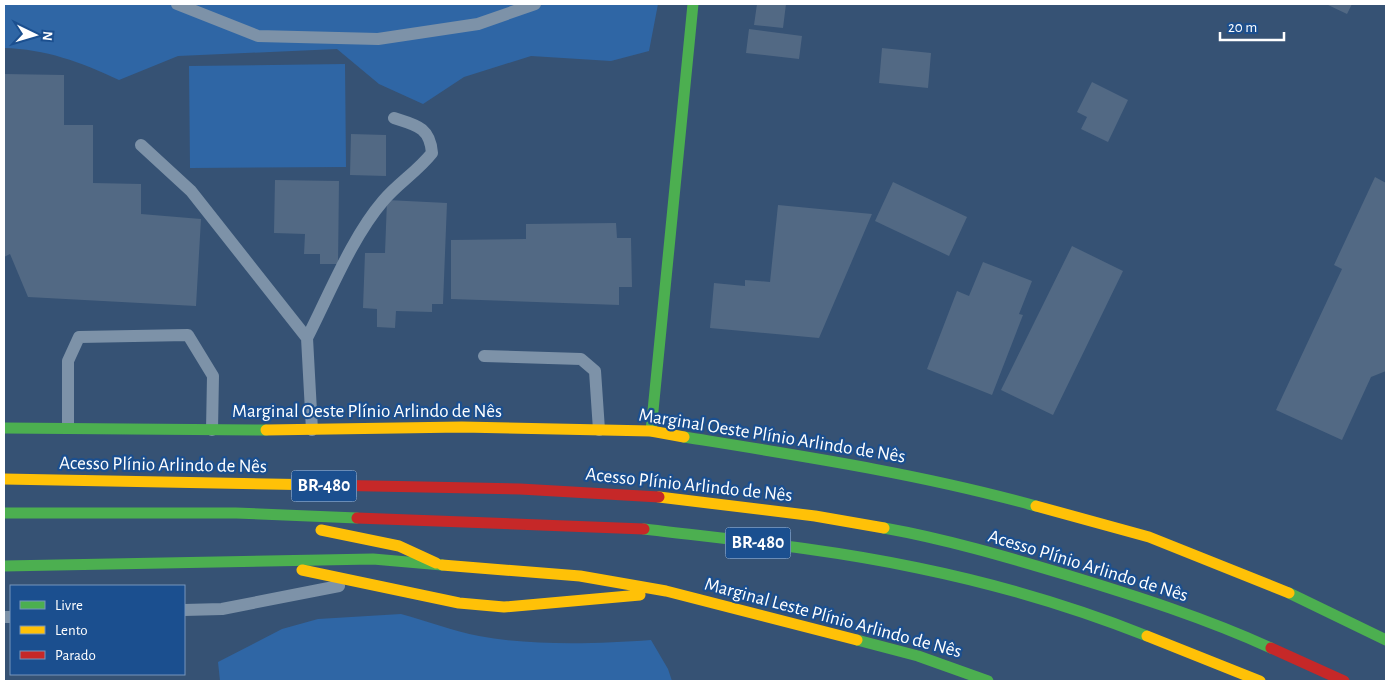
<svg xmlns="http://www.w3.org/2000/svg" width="1390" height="685" font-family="'Alegreya Sans',sans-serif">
  <rect width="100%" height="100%" fill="#365274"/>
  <path fill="#2f66a5" d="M4,4H658L649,51L611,61L531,56L464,77L423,104L379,84L337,49L178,56L119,80C81,62 45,49 4,48Z
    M345,64L346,167L190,168L189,66Z
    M401,614C427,621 453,631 479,636C530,646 598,644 651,640L668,669L672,681H220L218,662L282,629L318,619Z"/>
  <path fill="#526984" d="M757,4H786L783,28L754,25Z
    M1326,4H1352L1347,14Z
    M749,29L802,36L799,59L746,53Z
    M882,48L931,53L928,88L879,83Z
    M4,74L64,75V125H93V183L141,184V214L201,219L196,306L28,297L10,254L4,257Z
    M1092,82L1128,100L1108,142L1081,129L1087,117L1077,112Z
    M351,134L386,135V176L350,175Z
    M1375,177L1386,183V371L1371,377L1342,440L1276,410L1342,269L1334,265Z
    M275,180L339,181L338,264H320V254H304L305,234L274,233Z
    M893,182L967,217L949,256L875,221Z
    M387,200L447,203L443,304H432V312L396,311L395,328L377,327V309L363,308L365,253H385Z
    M778,205L872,214L819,338L710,328L714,283L745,286V280L770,282Z
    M616,223L617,238H631L632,287H619V305L451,299V240L526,239V224Z
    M1072,246L1123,271L1053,415L1001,390Z
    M983,262L1032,281L1019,314L1023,315L992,395L927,369L957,291L969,296Z"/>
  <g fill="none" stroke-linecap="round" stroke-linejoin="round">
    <path stroke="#7d92a8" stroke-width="12" d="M177,4L258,36L378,39L478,24L535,4
      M141,145L191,191L307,338L312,430
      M307,338C329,295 352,237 383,201C398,183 417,172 432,153C430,127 416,125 394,118
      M484,356L581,359L595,371L599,430
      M68,428V361L79,337L188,335L213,376L212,430
      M184,610L222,609L339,586
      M4,617H11"/>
    <path stroke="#4caf50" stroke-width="11" d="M4,428L266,430
      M651,431L693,4
      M684,437C802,456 921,474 1036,506
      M4,513H236L357,518
      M884,528C946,539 1007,557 1067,575C1136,596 1205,618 1271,648
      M644,529C736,540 828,549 918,568C996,584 1074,607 1147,636
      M4,566L373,559L442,565
      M1289,593L1386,640
      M857,640L918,656L988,681"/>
    <path stroke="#ffc107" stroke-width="11" d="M266,430L462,427L651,431L684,437
      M4,479L324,485
      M659,497L815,516L884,528
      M1036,506L1149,537L1289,593
      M321,530L399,546L436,563
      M442,565L580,576L666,591L857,640
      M302,570L459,603L504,607L640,595
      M1147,636L1260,681"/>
    <path stroke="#c62828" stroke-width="11" d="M324,485L520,489L659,497
      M357,518L644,529
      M1271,648L1344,681"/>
  </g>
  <g text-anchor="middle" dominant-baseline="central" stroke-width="4.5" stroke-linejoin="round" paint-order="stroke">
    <g fill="#1b4f8f" stroke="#bbcadd" stroke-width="1">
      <rect x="291.5" y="470.5" width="65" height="31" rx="4"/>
      <rect x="725.5" y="527.5" width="65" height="31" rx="4"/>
    </g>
    <g font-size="18" font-weight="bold" fill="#fff">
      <text x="324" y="486">BR-480</text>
      <text x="758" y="543">BR-480</text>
    </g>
    <g font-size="19" fill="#fff" stroke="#1b4f8f">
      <text x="367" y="411">Marginal Oeste Plínio Arlindo de Nês</text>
      <text transform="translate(772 436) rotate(9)">Marginal Oeste Plínio Arlindo de Nês</text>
      <text transform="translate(163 465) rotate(1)">Acesso Plínio Arlindo de Nês</text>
      <text transform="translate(689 485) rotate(6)">Acesso Plínio Arlindo de Nês</text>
      <text transform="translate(1088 566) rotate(17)">Acesso Plínio Arlindo de Nês</text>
      <text transform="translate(833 618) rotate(15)">Marginal Leste Plínio Arlindo de Nês</text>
    </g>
  </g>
  <rect width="1390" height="685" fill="none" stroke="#ffffff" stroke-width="10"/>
  <rect x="10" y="585" width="175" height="90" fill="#1b4f8f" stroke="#7695bc"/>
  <rect x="20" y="601" width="25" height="8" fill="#4caf50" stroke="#7695bc"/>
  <text x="55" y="610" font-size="15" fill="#ffffff">Livre</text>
  <rect x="20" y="626" width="25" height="8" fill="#ffc107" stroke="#7695bc"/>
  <text x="55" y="635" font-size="15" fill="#ffffff">Lento</text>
  <rect x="20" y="651" width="25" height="8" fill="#c62828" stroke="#7695bc"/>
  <text x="55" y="660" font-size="15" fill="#ffffff">Parado</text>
  <g transform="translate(35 35) rotate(95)" stroke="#1b4f8f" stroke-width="4" paint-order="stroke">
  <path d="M0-4L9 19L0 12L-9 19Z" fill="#ffffff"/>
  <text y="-8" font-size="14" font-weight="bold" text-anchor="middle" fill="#ffffff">N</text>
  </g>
  <path d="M1220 32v8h64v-8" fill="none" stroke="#ffffff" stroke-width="2.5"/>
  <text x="1228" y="32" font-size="15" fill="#ffffff" stroke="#1b4f8f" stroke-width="4" paint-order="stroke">20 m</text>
</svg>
